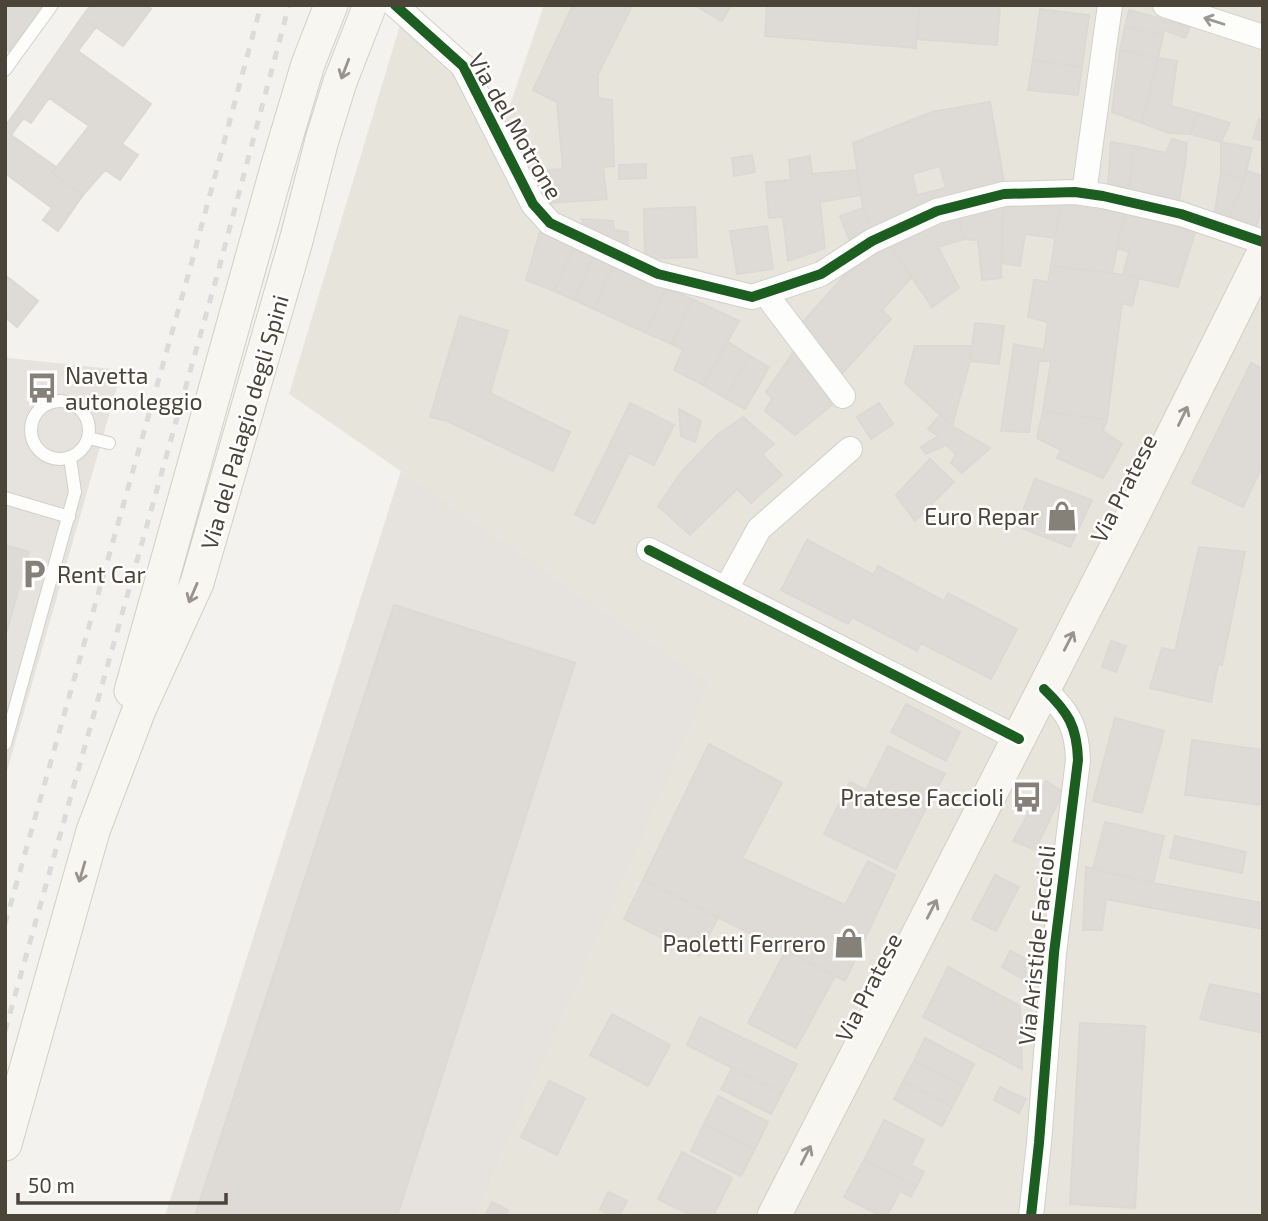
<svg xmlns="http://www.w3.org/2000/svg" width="1268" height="1221" font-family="'Exo 2',sans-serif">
  <rect width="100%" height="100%" fill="#f4f2ee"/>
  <path fill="#e7e4dc" d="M544,5H1263V1216H476L708,683L289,394L400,25L499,112L510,105Z"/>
  <path fill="#e6e2de" d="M401,471L709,683L476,1216H165Z"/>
  <path fill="#e6e3df" d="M5,355L9,358L122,370L5,778Z"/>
  <path fill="#dedbd6" stroke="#dcd9d4" stroke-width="2" fill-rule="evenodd" d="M5,5H45L10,52L5,49Z
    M91,5H146L151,9L123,46L82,17Z
    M573,5H626L631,8L598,74V98L612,100L614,166L603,167L607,199L550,203L548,170L563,169L557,102L533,90Z
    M694,5H731L722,21Z
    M767,5H919L916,48L765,36Z
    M919,5H1000L997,45L917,39Z
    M1040,9L1089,15L1082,67L1033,60Z
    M1129,10L1190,27L1185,38L1164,30L1163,35L1125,27Z
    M82,17L96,27L78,51L151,104L122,144L138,155L120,180L105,170L83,195L52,173L89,126L49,98L31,123L15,113Z
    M1125,27L1163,35L1158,58L1120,50Z
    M1120,50L1158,58L1142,123L1112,112Z
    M1158,58L1177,61L1171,106L1197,113L1191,134L1168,133L1142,123Z
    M1033,60L1082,67L1078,95L1028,90Z
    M990,102L1005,187L873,233L863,208L853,143L932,112ZM940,166L946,188L917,195L912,174Z
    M15,113L23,119L11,135L56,167L52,173L83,195L58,231L43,220L52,208L5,173V126Z
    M1197,113L1230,123L1221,142L1191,134Z
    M1259,119L1263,120V141L1253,138Z
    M1172,139L1187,143L1185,165L1178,206L1129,192L1134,146L1166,153Z
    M1111,142L1134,146L1129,192L1108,188Z
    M1221,142L1252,148L1244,179L1221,173Z
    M752,155L755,172L734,176L732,158Z
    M810,156L812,174L857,170L861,195L820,202L825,248L788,261L783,217L769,218L766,182L791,180L789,160Z
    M646,164V178L619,179V165Z
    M1247,171L1263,176V206L1254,232L1228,222Z
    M1221,173L1244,179L1228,222L1214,217Z
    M1061,201L1126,207L1112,273L1051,266Z
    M1061,201L1055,238L1025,234L1020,266L1002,263L1003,202Z
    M1003,202L1001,278L982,280L978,240L964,239L957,211Z
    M695,207L697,257L645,259L644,209Z
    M1126,207L1197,226L1178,287L1123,275L1129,252L1117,248Z
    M863,208L873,233L850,242L840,216Z
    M957,211L964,239L938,247L959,288L932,307L887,241Z
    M582,219L613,221L614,230L628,232L627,251L584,226Z
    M767,226L773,269L737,274L730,231Z
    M540,232L574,247L554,291L526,280Z
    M887,241L912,277L882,310L891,319L841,375L801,324L853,266Z
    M574,247L594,256L574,300L554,291Z
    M594,256L613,265L594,309L574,300Z
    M613,265L666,288L646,333L594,309Z
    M1051,266L1112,273L1139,278L1132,306L1122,303L1107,420L1043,411L1051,361H1039L1029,432L1001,431L1014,344L1044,350L1048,322L1028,317L1034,280L1048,282Z
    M5,275L38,301L17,327L5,317Z
    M666,288L692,299L672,344L646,333Z
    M692,299L739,321L703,385L674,370L683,350L672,344Z
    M460,316L508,331L490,393L570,432L553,471L447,421L430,417Z
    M975,323L1004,326L999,364L970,361Z
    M728,342L750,356L725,398L703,385Z
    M915,346H972L970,361L952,426L905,383Z
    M796,349L820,377L832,405L795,435L765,411L772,398L766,392Z
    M750,356L769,367L745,409L725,398Z
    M1251,363L1263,369V464L1243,507L1192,483Z
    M630,403L674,425L654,465L610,444Z
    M879,403L893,424L871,439L857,417Z
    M679,409L701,421L695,442L681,436Z
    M1043,411L1107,420L1103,431L1122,444L1103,478L1057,458L1061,450L1037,438Z
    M940,415L952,426L990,448L962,473L951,463L956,454L946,445L926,454L921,447L938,436L928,429Z
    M743,417L774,444L762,454L782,475L751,503L737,489L690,535L658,506L683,470L717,435Z
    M610,444L629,453L594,524L575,514Z
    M930,459L954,482L915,521L896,495Z
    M1035,479L1092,500L1070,547L1017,526Z
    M807,540L874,575L878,566L944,601L948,593L1017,629L991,679L921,643L917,651L852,617L848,624L781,590Z
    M5,545L29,552L5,637Z
    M1199,547L1245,552L1222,665L1218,664L1211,702L1150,688L1162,648L1175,651Z
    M394,605L575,663L397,1216H195Z
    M1111,641L1126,646L1116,672L1102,667Z
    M906,704L960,732L946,761L891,732Z
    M1115,718L1164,731L1142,813L1093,801Z
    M1192,740L1263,750V805L1185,795Z
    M709,744L782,783L742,858L845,905L868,861L895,875L845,981L643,880Z
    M888,746L945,774L921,818L866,790Z
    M1046,781L1063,792L1035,850L1013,841Z
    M850,782L921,818L896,869L824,834Z
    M1105,822L1164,836L1153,883L1093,869Z
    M1175,836L1246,852L1242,873L1170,858Z
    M1086,867L1153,883L1263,903V929L1106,899L1102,930H1083Z
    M995,875L1019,887L996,931L972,919Z
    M643,880L718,917L699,956L624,919Z
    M786,950L835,976L796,1048L748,1023Z
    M1010,951L1026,959L1025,980L1002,967Z
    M948,967L1020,1006L1022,1069L923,1017Z
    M1210,984L1263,995V1033L1200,1019Z
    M612,1014L670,1045L648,1086L590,1055Z
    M700,1017L797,1064L782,1093L687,1045Z
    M1080,1023L1145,1026L1135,1208L1070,1204Z
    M925,1038L974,1064L963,1086L914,1061Z
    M914,1061L963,1086L952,1107L903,1081Z
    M732,1068L782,1093L771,1114L721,1089Z
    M549,1081L585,1098L557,1155L521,1137Z
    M903,1081L952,1107L942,1126L894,1099Z
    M1000,1087L1026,1099L1019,1113L994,1100Z
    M718,1096L768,1122L755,1149L704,1124Z
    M884,1120L924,1140L911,1165L924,1172L916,1187L864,1160Z
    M704,1124L755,1149L741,1176L691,1151Z
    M682,1152L732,1178L713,1216H693L658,1199Z
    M864,1160L916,1187L911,1197L900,1191L887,1216H881L844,1197Z
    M608,1192L627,1201L619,1216H613L600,1210Z
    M492,1202L508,1210L506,1216H485Z"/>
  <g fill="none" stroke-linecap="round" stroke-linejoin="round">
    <g stroke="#d2d0cb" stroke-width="14">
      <path id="service" d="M5,70L52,5
        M31 430a29 29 0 1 1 58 0a29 29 0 1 1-58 0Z
        M89,438L109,443
        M5,498L69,517
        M5,744L75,492L70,458"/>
    </g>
    <g stroke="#d2d0cb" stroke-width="26">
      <path id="minor" d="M395,5L463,66L533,204L550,223L658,274L752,297L821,274L872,241L937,211L1004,194L1075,192L1103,196L1181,214L1263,242
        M1165,5L1263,37
        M1084,193L1110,5
        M765,293L843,396
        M649,550L1019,739
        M726,589L759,529L850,449
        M1031,1216L1039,1143L1054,953L1078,760C1077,726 1068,712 1044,689"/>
    </g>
    <g stroke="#d3cfc5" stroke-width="35">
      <path id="secondary" d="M131,691L277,168L308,64L331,5
        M5,1144L93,831L139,710L197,583L296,241L322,140L340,82L370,5
        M774,1216L1135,511L1263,254"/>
    </g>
    <use href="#service" stroke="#fdfdfc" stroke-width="12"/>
    <use href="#minor" stroke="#fdfdfc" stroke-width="24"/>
    <use href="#secondary" stroke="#f7f6f1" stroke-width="33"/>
    <path stroke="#dbdbda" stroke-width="5" stroke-dasharray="9 9" stroke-linecap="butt" d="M5,924L191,265L261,5
      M5,1031L218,272L289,5"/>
    <g stroke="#fff" stroke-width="15">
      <path id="cycleway" d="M395,5L463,66L533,204L550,223L658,274L752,297L821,274L872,241L937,211L1004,194L1075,192L1103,196L1181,214L1263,242
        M649,550L1019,739
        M1031,1216L1039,1143L1054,953L1078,760C1077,726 1068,712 1044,689"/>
    </g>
    <use href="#cycleway" stroke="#1b5e20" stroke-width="10"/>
  </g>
  <defs><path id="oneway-shaft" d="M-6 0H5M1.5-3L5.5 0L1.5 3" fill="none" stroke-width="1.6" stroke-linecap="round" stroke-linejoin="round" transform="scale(1.75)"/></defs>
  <use stroke="#9b9791" href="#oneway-shaft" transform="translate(1214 21) rotate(-162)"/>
  <g stroke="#98948c">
    <use href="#oneway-shaft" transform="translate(345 69) rotate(111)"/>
    <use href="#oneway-shaft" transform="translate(1183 416) rotate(-64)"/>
    <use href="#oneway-shaft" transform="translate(193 593) rotate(113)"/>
    <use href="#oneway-shaft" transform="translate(1069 641) rotate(-63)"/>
    <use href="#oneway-shaft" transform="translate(82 872) rotate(106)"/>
    <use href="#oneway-shaft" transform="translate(932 909) rotate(-63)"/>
    <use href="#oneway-shaft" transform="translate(806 1155) rotate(-63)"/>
  </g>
  <defs>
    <g id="bus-bare" transform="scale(2.415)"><path d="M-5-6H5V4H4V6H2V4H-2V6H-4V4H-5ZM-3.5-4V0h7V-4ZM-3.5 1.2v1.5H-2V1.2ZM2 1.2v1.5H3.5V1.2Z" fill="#868178" stroke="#fff" stroke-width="2.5" paint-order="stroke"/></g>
    <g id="shop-bare" transform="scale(2.415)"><path d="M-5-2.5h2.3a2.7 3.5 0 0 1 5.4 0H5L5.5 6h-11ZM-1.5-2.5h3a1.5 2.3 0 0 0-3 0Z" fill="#868178" stroke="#fff" stroke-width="2.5" paint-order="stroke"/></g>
    <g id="parking-bare" transform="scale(2.415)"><path d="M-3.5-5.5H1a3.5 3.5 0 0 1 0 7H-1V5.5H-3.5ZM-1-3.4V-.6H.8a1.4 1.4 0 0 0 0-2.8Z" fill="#868178" stroke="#fff" stroke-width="2.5" paint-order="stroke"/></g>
  </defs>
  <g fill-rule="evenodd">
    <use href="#bus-bare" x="42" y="388"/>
    <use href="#shop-bare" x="1062" y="516"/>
    <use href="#parking-bare" x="34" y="574"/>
    <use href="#bus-bare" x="1027" y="797"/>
    <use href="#shop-bare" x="849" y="943"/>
  </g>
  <g text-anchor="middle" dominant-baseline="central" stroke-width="5" stroke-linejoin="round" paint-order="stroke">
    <g font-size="23" fill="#4b4439" stroke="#fff">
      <text transform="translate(516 126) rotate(60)">Via del Motrone</text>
      <text transform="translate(244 422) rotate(-74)">Via del Palagio degli Spini</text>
      <text transform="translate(1123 488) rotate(-63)">Via Pratese</text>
      <text transform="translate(1036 945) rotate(-84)">Via Aristide Faccioli</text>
      <text transform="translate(868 987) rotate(-63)">Via Pratese</text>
    </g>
    <g font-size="23" fill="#4b4439" stroke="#fff" text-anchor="end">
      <text x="65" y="375" text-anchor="start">Navetta<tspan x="65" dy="26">autonoleggio</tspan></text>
      <text x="1039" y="516">Euro Repar</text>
      <text x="57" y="574" text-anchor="start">Rent Car</text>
      <text x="1004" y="797">Pratese Faccioli</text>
      <text x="826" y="943">Paoletti Ferrero</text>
    </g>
  </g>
  <rect width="1268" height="1221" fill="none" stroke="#4b4439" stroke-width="14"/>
  <path d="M18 1193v10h208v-10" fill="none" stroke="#4b4439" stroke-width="3.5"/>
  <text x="28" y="1193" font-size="21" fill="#4b4439" stroke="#ffffff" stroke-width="5" paint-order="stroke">50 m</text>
</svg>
